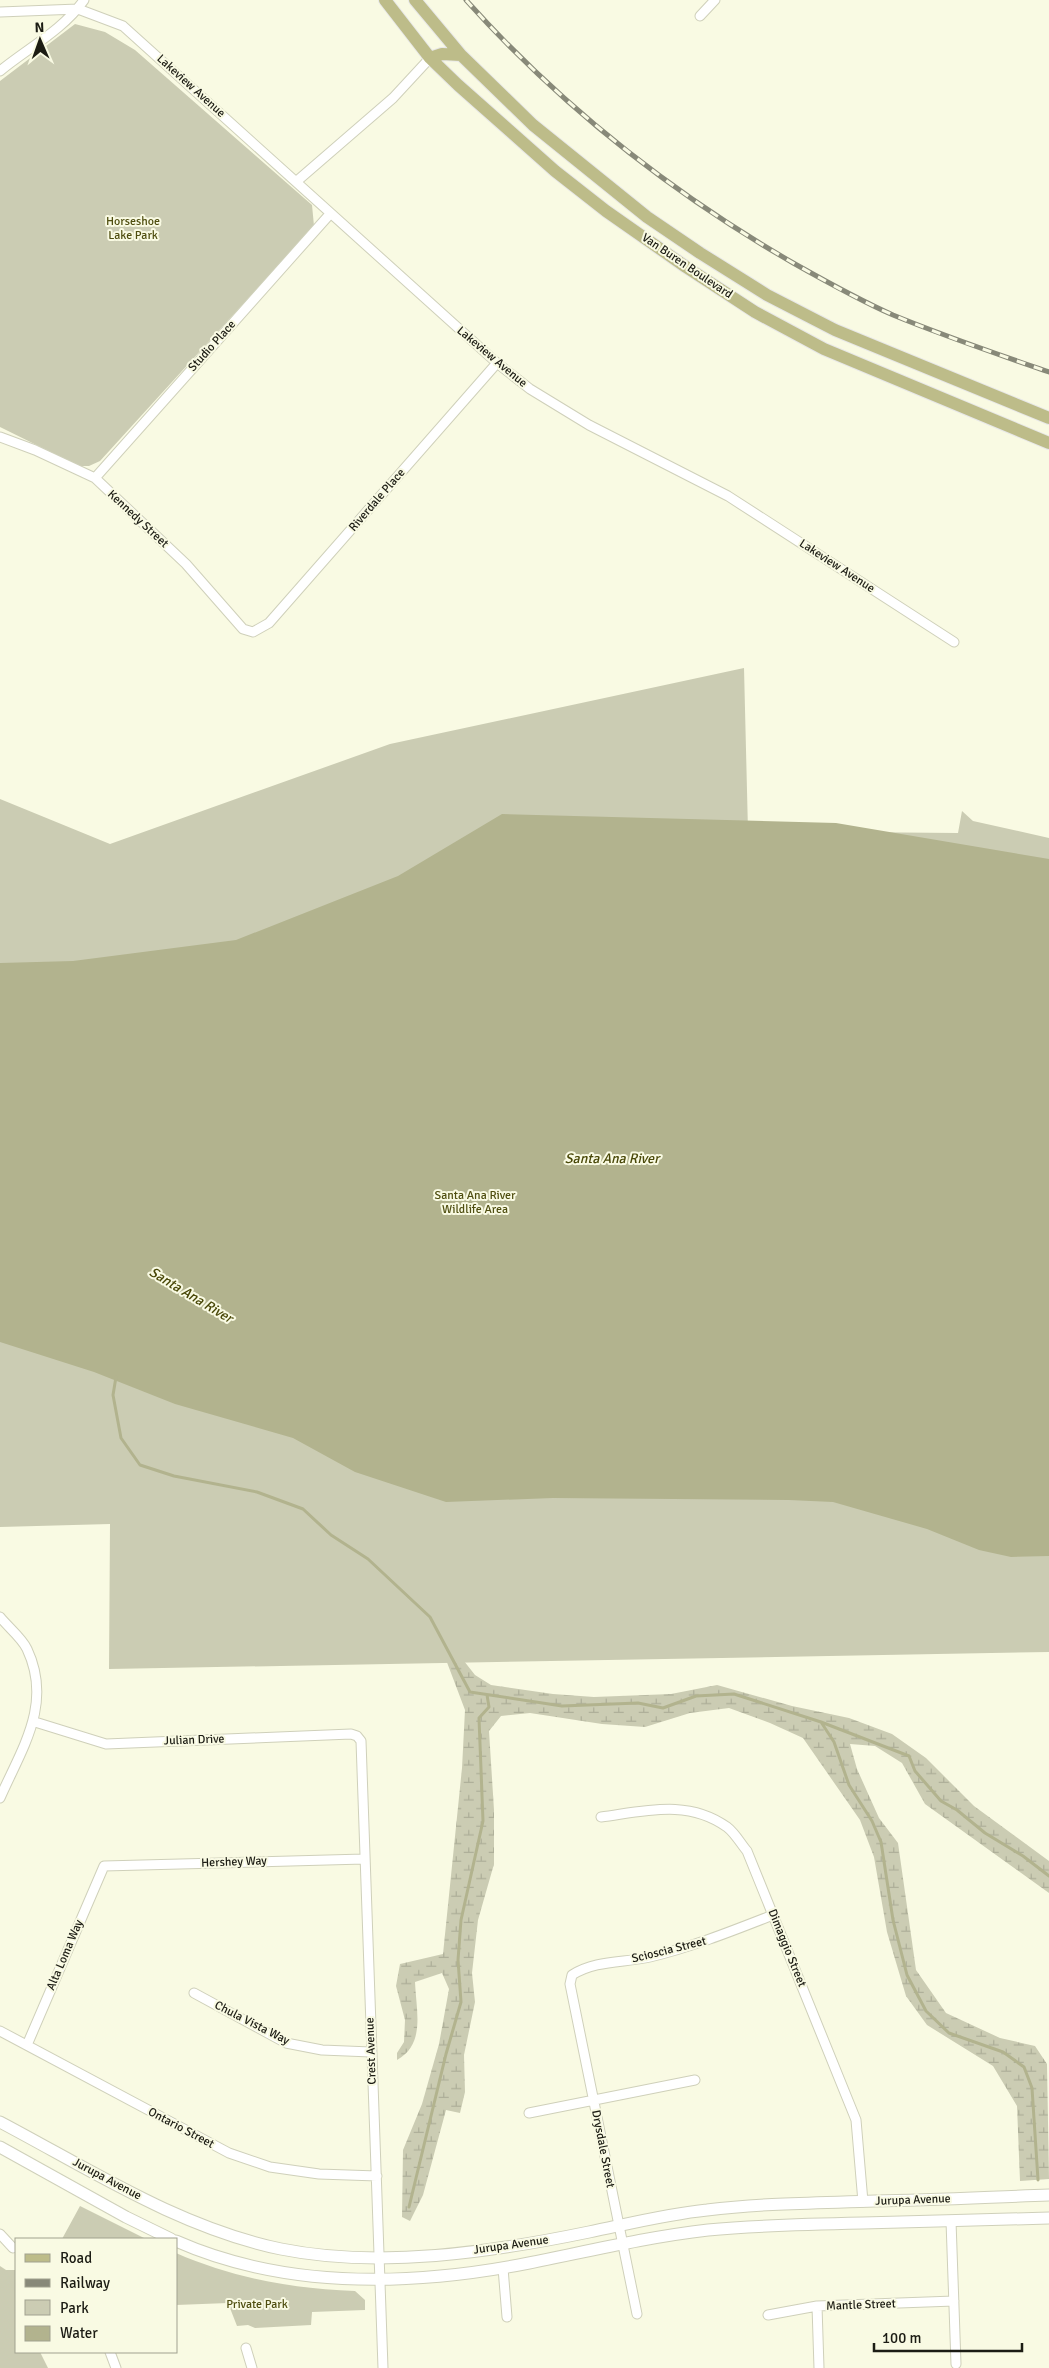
<svg xmlns="http://www.w3.org/2000/svg" width="1049" height="2368" font-family="Signika,sans-serif">
  <defs>
    <pattern id="wetland-marsh" width="20" height="14" patternUnits="userSpaceOnUse" patternTransform="scale(1.25)"><rect width="20" height="14" fill="#cbccb3"/><path d="M1 5h8M5 5V1M11 12h8M15 12V8" fill="none" stroke="#aeaf99"/></pattern>
  </defs>
  <rect width="100%" height="100%" fill="#f9fae3"/>
  <path fill="url(#wetland-marsh)" d="M434,1628L453,1647L475,1675L491,1685L553,1694L594,1697L671,1694L717,1685L792,1706L849,1718L892,1734L926,1758L974,1806L1049,1861V1893L925,1804L902,1763L875,1746L850,1744L857,1769L879,1818L898,1843L916,1970L946,2013L1000,2038L1035,2046L1047,2064L1049,2179L1020,2181L1017,2106L993,2066L927,2025L906,1996L887,1932L874,1857L860,1820L803,1738L770,1723L729,1708L690,1713L645,1727L602,1724L530,1713L501,1716L489,1731L494,1810V1864L478,1920L472,1973L475,2002L464,2055L465,2092L460,2113L446,2110L423,2195L410,2221L402,2217L403,2150L422,2104L439,2044L449,1989L442,1973L415,1982C416,2010 426,2044 397,2060V2053L404,2042L405,2020L396,1986L400,1964L443,1954L462,1768L465,1710Z"/>
  <path fill="#cbccb3" d="M75,24L105,32L135,50L312,205L314,226L100,461L89,466H79L0,427V81Z
    M744,668L748,831L958,833L962,811L973,821L1049,838V1652L109,1669L110,1524L0,1527V799L110,844L390,744Z
    M80,2206L146,2239H62Z
    M176,2253C233,2278 294,2289 355,2291L365,2300V2310L312,2312L311,2325L255,2328L248,2325L237,2326L228,2303L176,2305Z
    M0,2266L6,2270H16V2352H40L48,2368H0Z"/>
  <path fill="#b2b38e" d="M502,814L836,823L1049,859V1556L1011,1557L979,1550L927,1529L833,1502L789,1500L553,1498L446,1502L355,1472L293,1438L175,1404L94,1372L0,1342V963L73,961L236,940L398,876Z"/>
  <g fill="none" stroke-linecap="round" stroke-linejoin="round">
    <path stroke="#b2b38e" stroke-width="3" d="M116,1377L113,1395L121,1438L140,1465L174,1476L257,1492L303,1509L331,1535L368,1559L430,1617L470,1692L562,1706L638,1703L663,1708L696,1696L734,1694L821,1722L834,1742L849,1785L872,1821L881,1842L893,1920L907,1975L926,2011L949,2033L1003,2052L1024,2067L1032,2088L1038,2180
      M821,1722L909,1756L915,1771L941,1801L957,1810L985,1833L1023,1856L1049,1876
      M409,2207L446,2054L461,2002L458,1960L461,1920L483,1821L479,1718L489,1707L487,1695"/>
    <g stroke="#cfd0ba" stroke-width="11">
      <path id="street" d="M0,12L78,9L123,26L497,363L530,389L589,425L728,496L954,642
        M700,16L715,0
        M0,71C28,48 63,30 84,0
        M297,181L393,98L430,58
        M0,437L35,450L95,478L186,564L243,629L253,632L269,623L497,363
        M95,478L330,214
        M0,1617C8,1627 22,1638 27,1649C53,1704 22,1748 0,1798
        M35,1722L106,1744L351,1734L357,1736L361,1741L383,2368
        M601,1817C646,1811 688,1799 727,1827C735,1833 741,1844 747,1851L856,2120L863,2202
        M194,1993L286,2043L322,2050L371,2052
        M0,2031L229,2153L270,2167L319,2174L377,2176
        M27,2045L104,1866L364,1859
        M529,2113L695,2080
        M951,2221L956,2364
        M0,2234L13,2248
        M503,2268L507,2317
        M817,2306L819,2368
        M637,2314L570,1984L572,1975C596,1960 623,1963 650,1957C692,1947 732,1931 773,1915
        M768,2315L817,2306L954,2301
        M246,2348L252,2368
        M110,2352L116,2368"/>
    </g>
    <g stroke="#cfd0ba" stroke-width="13">
      <path id="secondary" d="M0,2122C91,2170 180,2228 281,2249C380,2269 492,2252 589,2232C628,2224 667,2214 707,2210C763,2203 819,2203 875,2201C933,2200 991,2197 1049,2195
        M0,2147L126,2217L171,2239
        M176,2241C287,2290 412,2286 529,2263C589,2251 647,2237 708,2230C759,2225 811,2224 863,2223C925,2221 987,2220 1049,2218"/>
    </g>
    <g stroke="#e8e8e8" stroke-width="14">
      <path id="primary" d="M385,0L430,58L458,85L555,171L606,211L686,267L755,312L824,349L1049,443
        M415,0L461,55L533,125L647,217L700,253L767,295L835,330L1049,418
        M430,58L442,54L461,55"/>
    </g>
    <use href="#street" stroke="#fff" stroke-width="9"/>
    <use href="#secondary" stroke="#fff" stroke-width="11"/>
    <use href="#primary" stroke="#bdbc89" stroke-width="12"/>
    <g stroke="#888979" stroke-width="5">
      <path id="rail" d="M466,0C560,105 673,194 795,264C827,282 859,300 893,315C944,336 997,354 1049,372"/>
    </g>
    <use href="#rail" stroke="#f9fae3" stroke-width="3" stroke-dasharray="9" stroke-linecap="butt"/>
  </g>
  <g text-anchor="middle" dominant-baseline="central" stroke-width="4" stroke-linejoin="round" paint-order="stroke">
    <g font-size="12" fill="#1c1c14" stroke="#f9fae3">
      <text transform="translate(191 86) rotate(42)">Lakeview Avenue</text>
      <text transform="translate(687 266) rotate(34)">Van Buren Boulevard</text>
      <text transform="translate(212 346) rotate(-48)">Studio Place</text>
      <text transform="translate(492 357) rotate(40)">Lakeview Avenue</text>
      <text transform="translate(377 500) rotate(-49)">Riverdale Place</text>
      <text transform="translate(138 519) rotate(43)">Kennedy Street</text>
      <text transform="translate(837 566) rotate(33)">Lakeview Avenue</text>
      <text transform="translate(194 1740) rotate(-2)">Julian Drive</text>
      <text transform="translate(234 1862) rotate(-2)">Hershey Way</text>
      <text transform="translate(787 1948) rotate(68)">Dimaggio Street</text>
      <text transform="translate(669 1950) rotate(-14)">Scioscia Street</text>
      <text transform="translate(65 1955) rotate(-67)">Alta Loma Way</text>
      <text transform="translate(252 2023) rotate(27)">Chula Vista Way</text>
      <text transform="translate(371 2051) rotate(-92)">Crest Avenue</text>
      <text transform="translate(181 2128) rotate(28)">Ontario Street</text>
      <text transform="translate(603 2149) rotate(79)">Drysdale Street</text>
      <text transform="translate(107 2179) rotate(28)">Jurupa Avenue</text>
      <text transform="translate(913 2200) rotate(-2)">Jurupa Avenue</text>
      <text transform="translate(511 2245) rotate(-8)">Jurupa Avenue</text>
      <text transform="translate(861 2305) rotate(-2)">Mantle Street</text>
    </g>
    <g font-size="12" fill="#4f4e10" stroke="#f9fae3">
      <text x="133" y="221">Horseshoe<tspan x="133" dy="14">Lake Park</tspan></text>
      <text x="475" y="1195">Santa Ana River<tspan x="475" dy="14">Wildlife Area</tspan></text>
      <text x="257" y="2304">Private Park</text>
    </g>
    <g font-size="14" font-style="italic" fill="#494808" stroke="#f9fae3">
      <text x="612" y="1158">Santa Ana River</text>
      <text transform="translate(191 1295) rotate(31)">Santa Ana River</text>
    </g>
  </g>
  <rect x="15" y="2238" width="162" height="115" fill="#f9fae3" stroke="#a1a190"/>
  <rect x="25" y="2254" width="25" height="8" fill="#bdbc89" stroke="#a1a190"/>
  <text x="60" y="2263" font-size="15" fill="#1c1c14">Road</text>
  <rect x="25" y="2279" width="25" height="8" fill="#888979" stroke="#a1a190"/>
  <text x="60" y="2288" font-size="15" fill="#1c1c14">Railway</text>
  <rect x="25" y="2300" width="25" height="15" fill="#cbccb3" stroke="#a1a190"/>
  <text x="60" y="2313" font-size="15" fill="#1c1c14">Park</text>
  <rect x="25" y="2326" width="25" height="15" fill="#b2b38e" stroke="#a1a190"/>
  <text x="60" y="2338" font-size="15" fill="#1c1c14">Water</text>
  <g transform="translate(40 40) rotate(358)" stroke="#f9fae3" stroke-width="4" paint-order="stroke">
  <path d="M0-4L9 19L0 12L-9 19Z" fill="#1c1c14"/>
  <text y="-8" font-size="14" font-weight="bold" text-anchor="middle" fill="#1c1c14">N</text>
  </g>
  <path d="M874 2343v8h148v-8" fill="none" stroke="#1c1c14" stroke-width="2.5"/>
  <text x="882" y="2343" font-size="15" fill="#1c1c14" stroke="#f9fae3" stroke-width="4" paint-order="stroke">100 m</text>
</svg>
